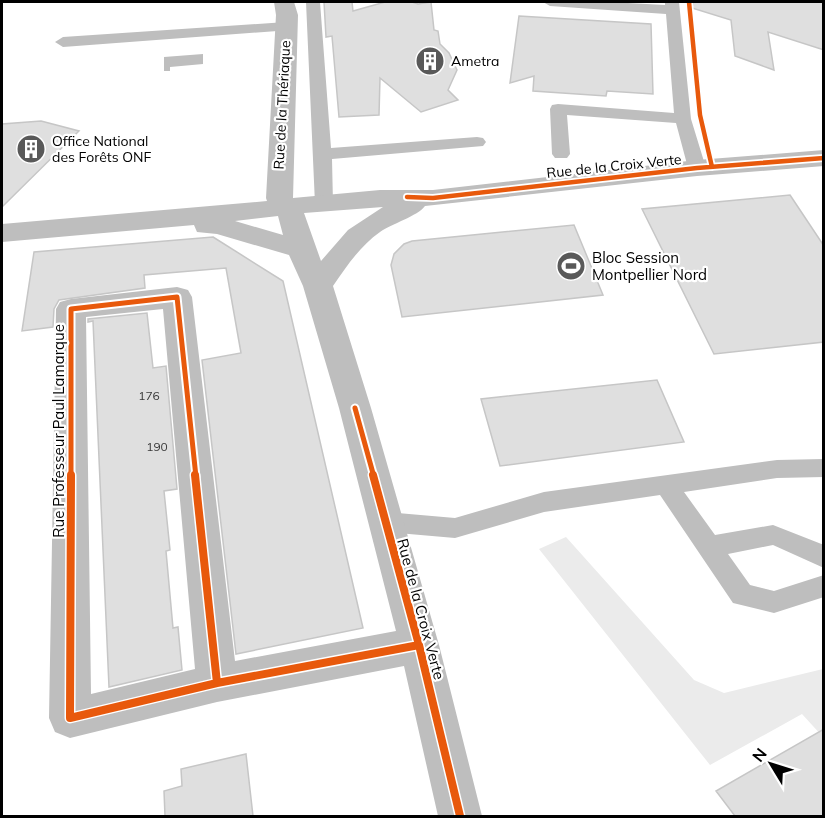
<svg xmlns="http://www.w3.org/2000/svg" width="825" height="818" font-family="Mulish,sans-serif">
  <rect width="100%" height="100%" fill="#fff"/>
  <path fill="#ebebeb" d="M566,537L694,680L724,693L823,669V737L802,714L710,765L539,549Z"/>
  <path fill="#bebebe" d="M203,54V64L170,67V71H164V57Z"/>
  <path fill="#dfdfdf" stroke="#c6c6c6" stroke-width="1.5" d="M324,2H352L353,11L385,2H412L418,4L431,2L434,30L438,31L440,44L449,53L457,70L448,90L458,100L421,112L380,78L379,115L339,117L332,36L326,37Z
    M693,2H824V50L768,32L774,70L735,56L731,20L692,8Z
    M519,16L651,24L653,94L607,91L606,96L533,91L534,76L510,83Z
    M41,121L79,131L2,207V124Z
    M790,195L824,246V342L714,354L642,209Z
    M574,225L603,295L402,317L391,265L394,254L404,244L412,241Z
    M213,237L283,281L363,628L236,654L202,360L241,353L226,268L144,275L145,288L59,300L54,309L53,327L22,331L34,252Z
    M147,313L153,368L166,366L177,489L164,491L170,550L166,551L173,628L178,627L182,670L109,687L93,321L88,322V319Z
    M657,380L684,442L500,466L481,399Z
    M824,729V816H735L716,791Z
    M246,754L253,816H165L164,791L182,786L181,769Z"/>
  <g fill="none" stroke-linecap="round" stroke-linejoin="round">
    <path fill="#bebebe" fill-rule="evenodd" d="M306,2H320L331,148L477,137L483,138L486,142L483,146L332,159L333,204L331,208H317L315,204Z
      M543,2H609L665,5V2H679L691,119L706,168L703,172H691L688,168L676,123L567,115L570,154L567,158H555L552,154L550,109L552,105L558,104L674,113L666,14L550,6Z
      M286,22L294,27L291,30L63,47L55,42L63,37Z
      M824,459V477L777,478L684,492L715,535L773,525L824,545V568L773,545L728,554L750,585L774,591L824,575V597L774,613L733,603L660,495L544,512L455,538L386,532L377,529L374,522L377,515L386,512L455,518L544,492L777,460Z"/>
    <path fill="#bebebe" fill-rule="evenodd" d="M274,2H294L298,15L293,198L380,190H433L697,160L824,150V166L697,176L425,206C418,216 391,224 380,232C360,246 346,267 333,286L371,408L439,645L482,816H438L404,666L217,702L70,738L55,732L49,718L56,309L60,302L71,299L177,287L188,290L192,297L235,661L396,631L339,408L303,286L289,255L217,234L197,232L194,225L2,242V224L267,201L266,198L276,15ZM383,207L348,230L321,261L304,213ZM278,216L283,235L235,221ZM163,309L195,669L91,694L86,317Z"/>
    <g stroke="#fff" stroke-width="8">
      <path id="cycleway-far2" d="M689,2L700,115L712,167
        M407,197L433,198L697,168L824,158"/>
    </g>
    <g stroke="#fff" stroke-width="9">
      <path id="cycleway-far1" d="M355,408L374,477
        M71,477V309L177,297L196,477"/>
    </g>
    <g stroke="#fff" stroke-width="11">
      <path id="cycleway" d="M71,475L70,718L217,683
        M195,475L217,683
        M373,475L419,645L460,816
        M217,683L419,645"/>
    </g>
    <use href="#cycleway-far2" stroke="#e8590c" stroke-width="4.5"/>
    <use href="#cycleway-far1" stroke="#e8590c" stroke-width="5"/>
    <use href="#cycleway" stroke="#e8590c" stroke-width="8"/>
  </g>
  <defs>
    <g id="building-disc" transform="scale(1.5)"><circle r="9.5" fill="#595959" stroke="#fff"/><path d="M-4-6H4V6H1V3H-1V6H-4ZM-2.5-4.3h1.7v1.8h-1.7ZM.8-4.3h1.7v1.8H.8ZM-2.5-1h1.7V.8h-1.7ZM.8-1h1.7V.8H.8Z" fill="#fff"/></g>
    <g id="stadium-disc" transform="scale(1.5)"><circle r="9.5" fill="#595959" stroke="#fff"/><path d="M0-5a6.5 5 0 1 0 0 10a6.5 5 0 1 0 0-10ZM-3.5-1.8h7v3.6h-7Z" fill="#fff"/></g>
  </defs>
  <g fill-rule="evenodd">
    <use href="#building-disc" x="430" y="61"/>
    <use href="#building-disc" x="31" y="149"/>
    <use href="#stadium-disc" x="571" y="266"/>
  </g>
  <g text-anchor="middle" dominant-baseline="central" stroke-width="4.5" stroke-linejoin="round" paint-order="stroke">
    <g font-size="12" fill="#383838">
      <text x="149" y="395">176</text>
      <text x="157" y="446">190</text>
    </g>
    <g font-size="14" fill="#000" stroke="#fff" text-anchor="start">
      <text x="451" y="61">Ametra</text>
      <text x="52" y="141">Office National<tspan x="52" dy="16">des Forêts ONF</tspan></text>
    </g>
    <g font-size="14" fill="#000" stroke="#fff">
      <text transform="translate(282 105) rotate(-87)">Rue de la Thériaque</text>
      <text transform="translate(614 166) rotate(-6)">Rue de la Croix Verte</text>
    </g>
    <g font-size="15" fill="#000" stroke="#fff" text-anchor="start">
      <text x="592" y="257">Bloc Session<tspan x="592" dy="17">Montpellier Nord</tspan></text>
    </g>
    <g font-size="15" fill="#000" stroke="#fff">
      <text transform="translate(58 431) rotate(-90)">Rue Professeur Paul Lamarque</text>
      <text transform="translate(421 609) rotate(75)">Rue de la Croix Verte</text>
    </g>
  </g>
  <rect width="825" height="818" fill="none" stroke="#000000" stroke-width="6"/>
  <g transform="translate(771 764) rotate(308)" stroke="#ffffff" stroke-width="4.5" paint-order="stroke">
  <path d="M0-4.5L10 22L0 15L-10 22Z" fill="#000000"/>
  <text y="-9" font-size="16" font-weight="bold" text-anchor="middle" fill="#000000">N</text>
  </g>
</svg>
